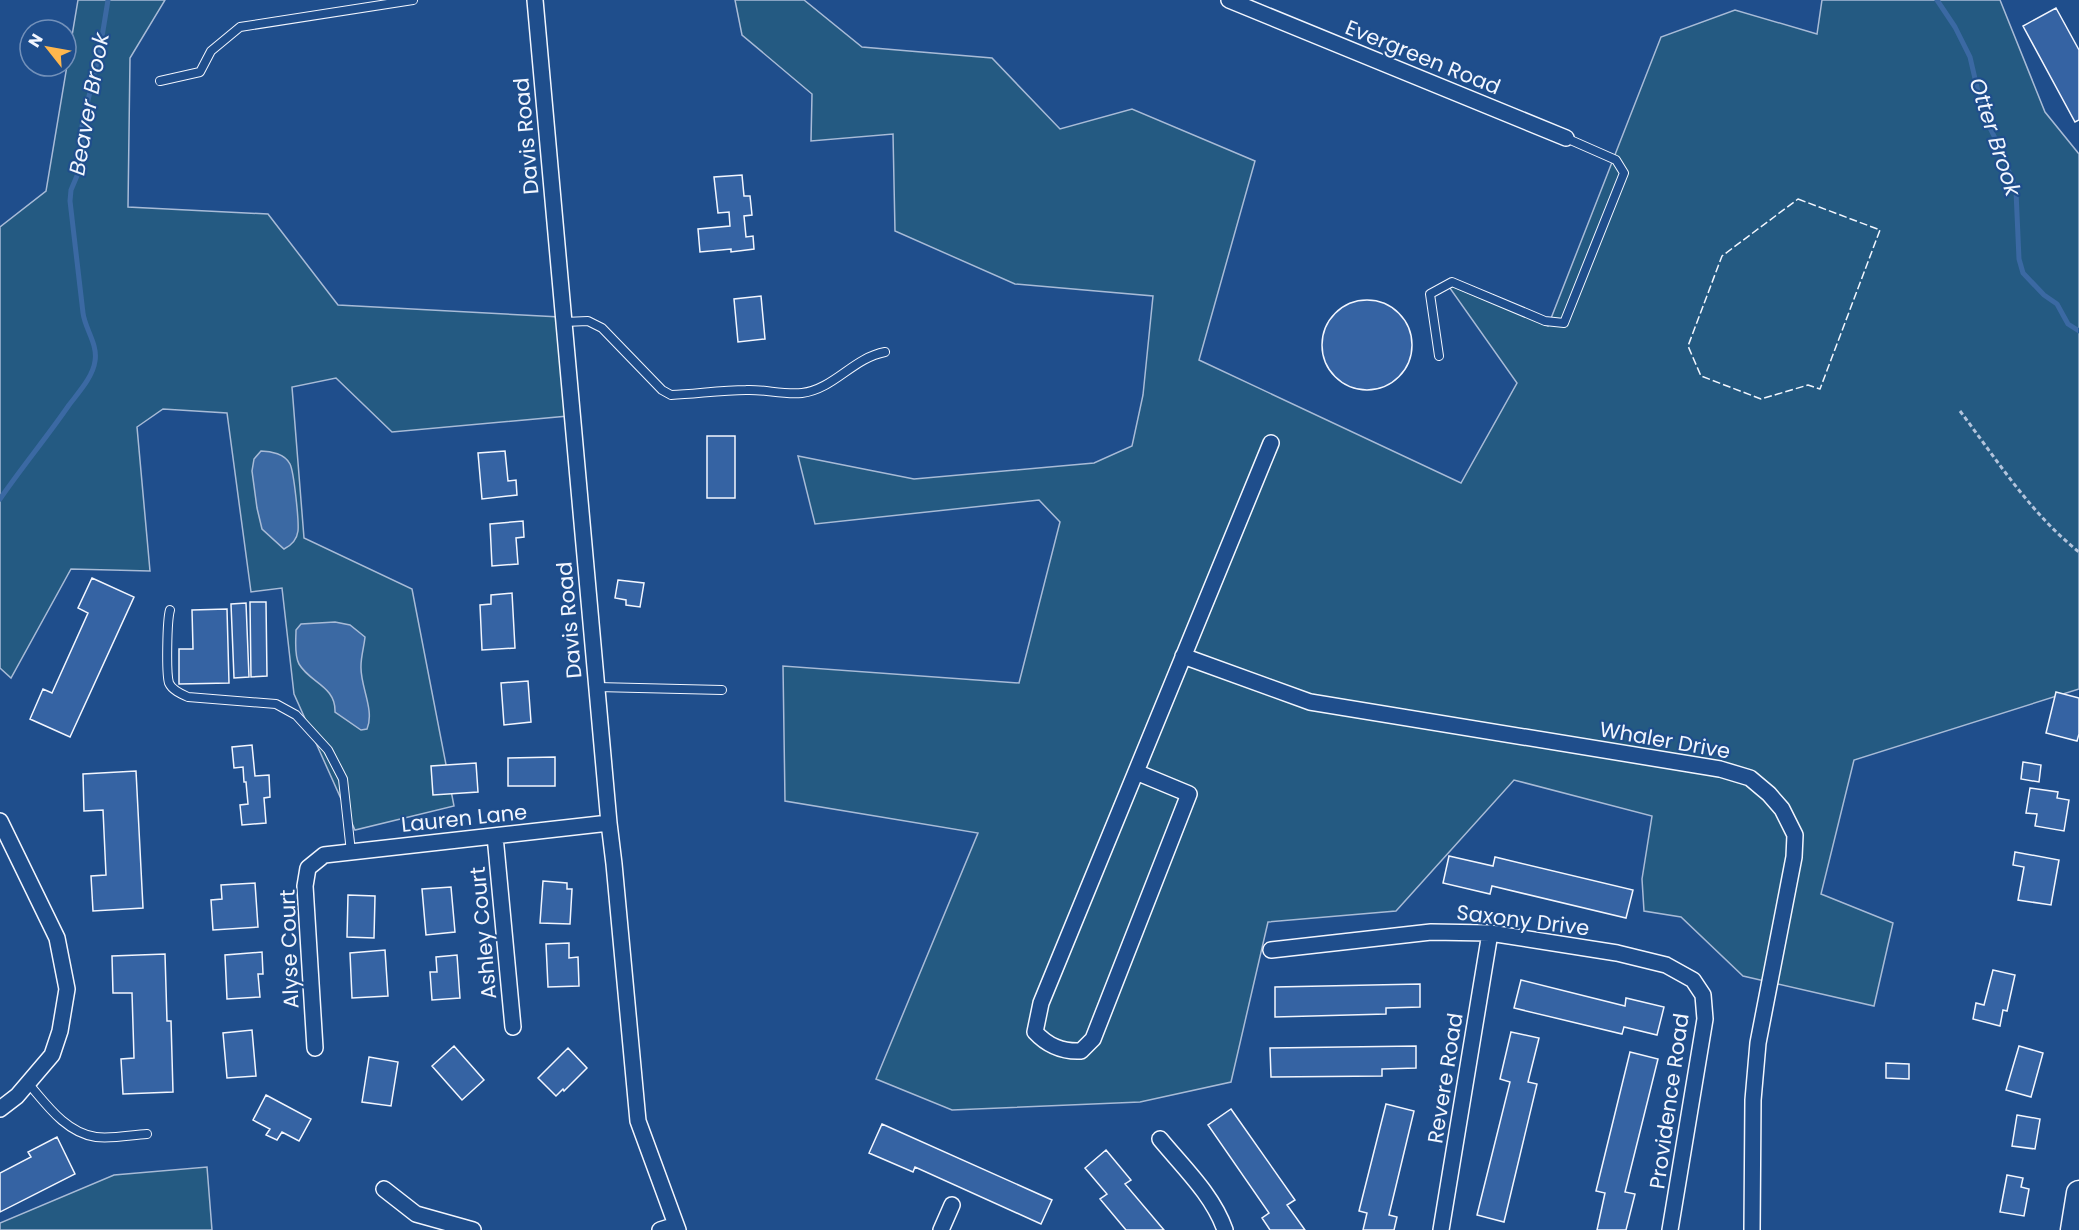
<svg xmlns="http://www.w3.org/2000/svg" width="2079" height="1230" font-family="Poppins,sans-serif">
  <rect width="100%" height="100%" fill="#1f4e8c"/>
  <path fill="#245a82" stroke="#a8bbd7" stroke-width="1.5" d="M78,0H165L130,58L128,207L268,214L338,305L560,317L568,416L392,432L336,378L292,387L304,538L412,589L454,806L355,830L294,694L282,588L251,592L227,413L163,409L137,427L150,571L71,569L11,678L0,668V227L46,191Z
    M735,0H804L862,47L992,58L1060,129L1132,109L1255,161L1199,360L1461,483L1517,383L1447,284L1548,326L1661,37L1735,10L1817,34L1822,0H2000L2045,112L2079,154V689L1854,760L1821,894L1893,923L1874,1006L1743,976L1681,917L1644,911L1642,879L1652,816L1514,780L1396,911L1268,922L1231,1082L1140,1102L952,1110L876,1079L978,833L785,801L783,666L1019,683L1060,522L1039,500L815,524L798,456L914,479L1094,463L1132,446L1143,395L1153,296L1015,284L895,231L893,134L811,141L812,94L742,35Z
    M207,1167L212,1230H0V1223L114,1175Z"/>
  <path fill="#3b69a3" stroke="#a8bbd7" stroke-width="1.5" d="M261,451C271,451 285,454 290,464C294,472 299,521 298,531C297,539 292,545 284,549L262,529L257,508L252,471L254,459Z
    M335,622L350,625L365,637C364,647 361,656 361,666C360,686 375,710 367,729L361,730L335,712C336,686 310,683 299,664C294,655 296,640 296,630L301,624Z"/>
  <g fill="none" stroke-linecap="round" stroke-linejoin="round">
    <path stroke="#3b69a3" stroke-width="5" d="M1937,0L1955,27L1970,57L1982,109L1988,124L2002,152L2016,191L2019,259L2023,273L2044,295L2057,304L2068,324L2079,331
      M0,499C22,467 47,437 69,405C78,393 93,377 95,361C98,344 85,329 83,313L70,201L71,190L82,164V126L100,49L108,0"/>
  </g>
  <path fill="#3563a3" stroke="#f2f6ff" stroke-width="1.5" d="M2056,8L2079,50V120L2075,122L2023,26Z
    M742,175L744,196H750L752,215L744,216L746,237L753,236L754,249L731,252V249L700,252L698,229L730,226L729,212L718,213L714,177Z
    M761,296L765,339L738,342L734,299Z
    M1322 345a45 45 0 1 1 90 0a45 45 0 1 1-90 0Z
    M707,436H735V498H707Z
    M505,451L508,481L516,480L517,495L482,499L478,453Z
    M523,521L524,537L516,538L518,564L492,566L490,524Z
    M92,578L134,597L70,737L30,719L43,689L52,693L88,613L78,608Z
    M618,580L644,583L640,607L626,605V600L615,598Z
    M512,593L515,648L482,650L480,605L491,604V595Z
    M250,602H266L267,676L251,677Z
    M246,603L249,677L234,678L231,604Z
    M227,609L229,683L179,684V649H193L192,610Z
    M528,681L531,722L504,725L501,683Z
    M2056,692L2079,698V734L2077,741L2046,733Z
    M252,745L255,776L269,775L270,797L264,798L266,823L242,825L240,805L248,804L246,782H244L243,767L234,768L232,747Z
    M555,757V786H508V758Z
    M2023,762L2041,765L2039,782L2021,779Z
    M476,763L478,792L433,795L431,766Z
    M136,771L143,908L93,911L91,876L106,875L103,810L84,811L83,774Z
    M2030,788L2058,792L2057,798L2069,800L2064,831L2035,826L2037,814L2026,813Z
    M2015,852L2059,860L2051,905L2018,900L2024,867L2013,865Z
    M1449,856L1493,866L1495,857L1633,890L1626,918L1492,886L1490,894L1443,883Z
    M543,881L567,883V889H572L570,924L540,923Z
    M255,883L258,927L213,930L211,900L222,899L221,885Z
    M451,887L455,932L426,935L422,889Z
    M348,895L375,896L374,938L347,937Z
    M569,943V958L578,957L579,986L548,987L546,944Z
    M385,950L388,996L352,998L350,953Z
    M262,952L263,974H258L260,997L227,999L225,955Z
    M165,954L167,1021H171L173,1092L123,1094L121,1059L134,1058L132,993H113L112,956Z
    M457,955L460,998L432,1000L430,972H437L436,957Z
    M1993,970L2015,975L2007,1011L2003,1010L2000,1026L1973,1019L1976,1003L1984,1005Z
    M1521,980L1625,1006L1626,998L1664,1007L1657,1035L1624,1027L1622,1034L1514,1008Z
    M1420,984V1007L1386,1008V1014L1275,1017V987Z
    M252,1030L256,1076L227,1078L223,1033Z
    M1511,1032L1539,1038L1528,1082L1537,1084L1504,1222L1477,1215L1510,1082L1500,1079Z
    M454,1046L484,1080L462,1100L432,1066Z
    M1416,1046V1068L1382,1069V1076L1271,1077L1270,1048Z
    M2019,1046L2043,1053L2031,1097L2006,1090Z
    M568,1048L587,1068L564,1091L563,1089L556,1096L538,1078Z
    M1630,1052L1658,1059L1625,1192L1635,1194L1626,1230H1597L1605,1193L1596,1191Z
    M369,1057L398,1062L391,1106L362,1102Z
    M1886,1063L1909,1064V1079L1886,1078Z
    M266,1095L311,1119L299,1141L282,1132L277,1140L266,1135L270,1129L253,1120Z
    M1386,1104L1414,1111L1389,1215L1397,1217L1394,1230H1363L1367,1213L1359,1211Z
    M1231,1109L1295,1200L1287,1205L1305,1230H1270L1262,1218L1269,1213L1208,1125Z
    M2017,1115L2040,1119L2035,1149L2012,1146Z
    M882,1124L1052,1200L1041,1224L915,1167L913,1172L869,1153Z
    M57,1137L75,1174L0,1212V1173L31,1157L28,1152Z
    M1106,1150L1131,1180L1125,1184L1164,1230H1126L1100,1199L1107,1194L1085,1168Z
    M2007,1175L2023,1178L2021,1187L2029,1189L2024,1216L2000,1212Z"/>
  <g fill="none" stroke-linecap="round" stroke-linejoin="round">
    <g stroke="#f2f6ff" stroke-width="10">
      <path id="service" d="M160,81L200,72L211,51L240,27L413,0
        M564,322L588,321L602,328L662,390L671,395C696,394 721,390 746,390C764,389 783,395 802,393C834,389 853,358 885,352
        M1439,356L1430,294L1452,282L1545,321L1564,323L1624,173L1616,160L1566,138
        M170,610C167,620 166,673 169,683C172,690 181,694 188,697L276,704L296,715L328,750L343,779L351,852
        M597,687L722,690
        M28,1083C46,1104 66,1133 96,1137C112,1139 131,1135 147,1134"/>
    </g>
    <g stroke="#f2f6ff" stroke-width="18">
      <path id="minor" d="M535,0L609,823L614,864L638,1121L678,1230
        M1229,0L1566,138
        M1183,656L1310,702L1720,769L1750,778L1769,794L1782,809L1795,835L1794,857L1758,1043L1753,1100L1752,1230
        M1136,772L1189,794L1093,1039L1081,1051C1062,1052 1048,1046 1035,1032L1041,1003L1271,443
        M0,821L57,938L67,989L60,1031L52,1055L17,1096L0,1109
        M495,836L513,1027
        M1271,950L1431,932L1490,933L1617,953L1666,965L1693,980L1703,995L1705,1019L1670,1230
        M315,1048L305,886L308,868L324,855L609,823
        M1160,1139C1183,1167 1213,1195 1225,1230
        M384,1189L416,1214L473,1230
        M660,1230L676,1225
        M941,1230L952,1205
        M1441,1230L1490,933"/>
    </g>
    <g stroke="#f2f6ff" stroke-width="27">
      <path id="primary" d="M2073,1230L2079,1193"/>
    </g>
    <path stroke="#b3c4dc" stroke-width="3" stroke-dasharray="4.5 3" stroke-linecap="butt" d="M1960,411C1997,460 2031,514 2079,552"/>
    <use href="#service" stroke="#1f4e8c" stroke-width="8"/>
    <use href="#minor" stroke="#1f4e8c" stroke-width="15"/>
    <use href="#primary" stroke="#1f4e8c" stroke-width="24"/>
    <path stroke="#f2f6ff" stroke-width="1.5" stroke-dasharray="8 3" stroke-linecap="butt" d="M1798,199L1880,230L1820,389L1808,385L1761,399L1701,376L1688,346L1722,256Z"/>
  </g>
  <g text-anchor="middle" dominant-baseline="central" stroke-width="4.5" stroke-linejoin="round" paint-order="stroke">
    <g font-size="21" fill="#f2f6ff" stroke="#1f4e8c">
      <text transform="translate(1423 57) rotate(22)">Evergreen Road</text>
      <text transform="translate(526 136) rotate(-95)">Davis Road</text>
      <text transform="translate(569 620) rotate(-95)">Davis Road</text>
      <text transform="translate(1665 740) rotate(10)">Whaler Drive</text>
      <text transform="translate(464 818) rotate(-6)">Lauren Lane</text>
      <text transform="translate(1523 920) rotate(7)">Saxony Drive</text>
      <text transform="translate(483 933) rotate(-95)">Ashley Court</text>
      <text transform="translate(289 949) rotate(-92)">Alyse Court</text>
      <text transform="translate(1445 1078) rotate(-81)">Revere Road</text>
      <text transform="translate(1669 1101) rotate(-82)">Providence Road</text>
    </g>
    <g font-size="22" font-style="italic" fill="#f2f6ff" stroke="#1f4e8c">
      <text transform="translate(89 104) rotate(-80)">Beaver Brook</text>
      <text transform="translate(1995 137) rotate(72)">Otter Brook</text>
    </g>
  </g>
  <g transform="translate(48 48) rotate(301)"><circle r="28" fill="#1f4e8c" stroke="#7391ba" stroke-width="1.5"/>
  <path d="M0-4.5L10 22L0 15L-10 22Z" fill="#ffb74d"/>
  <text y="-9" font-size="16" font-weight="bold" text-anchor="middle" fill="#f2f6ff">N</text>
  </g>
</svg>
